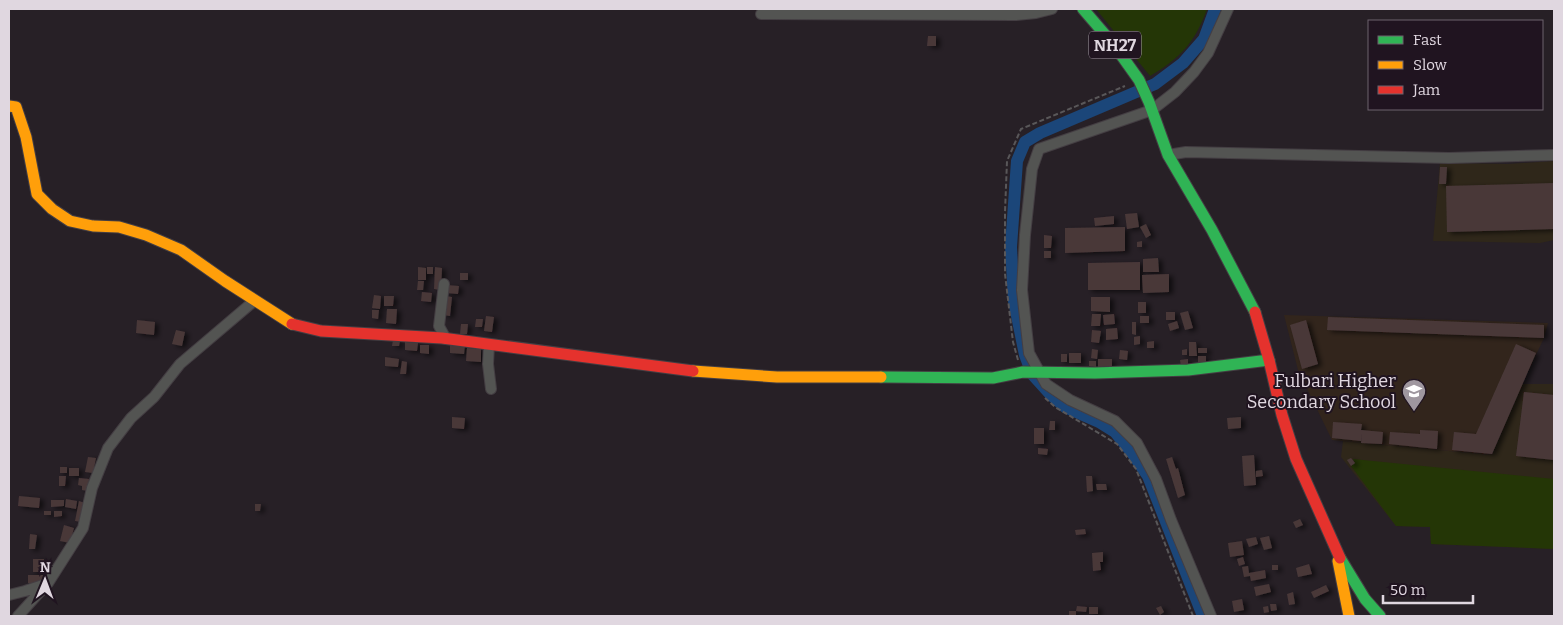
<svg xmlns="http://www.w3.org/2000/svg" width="1563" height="625" font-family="Bitter,serif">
  <defs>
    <filter id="shadow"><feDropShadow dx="4" dy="2" stdDeviation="2.5" flood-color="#0009"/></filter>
  </defs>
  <rect width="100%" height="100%" fill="#272026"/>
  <path fill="#2f271a" d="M1554,161V240L1540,243L1433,241L1440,163L1508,164Z
    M1522,384H1554V549L1431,544L1430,527L1396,526L1341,457L1343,441L1492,455Z"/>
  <path fill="#32251c" d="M1284,315L1548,323L1544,338L1522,384L1492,455L1332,440L1298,370Z"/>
  <path fill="#243606" d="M1096,9H1207C1196,41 1180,59 1150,76Z
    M1353,459L1554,479V549L1431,544L1430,527L1396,526L1351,466L1355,463Z"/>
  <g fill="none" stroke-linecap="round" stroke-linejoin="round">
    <path stroke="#1b4679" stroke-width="12" d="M1203,616L1148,476L1133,454L1115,432L1099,422L1065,407L1051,395L1032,374L1025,355L1014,301L1011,247L1017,161L1025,142L1040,133L1155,84L1183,63L1204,39L1215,9"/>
  </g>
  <path fill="#493839" filter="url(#shadow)" d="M928,36H936V46H927Z
    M1440,167H1447L1446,184H1439Z
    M1554,183V229L1447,232L1446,186Z
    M1137,213L1139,227L1127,229L1125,214Z
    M1114,216V224L1095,226L1094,218Z
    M1146,224L1151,235L1146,238L1140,227Z
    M1125,227V251L1065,253V228Z
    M1044,235L1052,236L1051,248H1044Z
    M1142,241V247H1137V242Z
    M1044,251H1051V258H1044Z
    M1158,258L1159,272H1143V259Z
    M1140,262V290H1088V263Z
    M418,267L426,268V280H418Z
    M427,267H433V274H427Z
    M435,267L442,268L441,290L434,289Z
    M460,273H468V280H460Z
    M1169,274V292L1143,293L1142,275Z
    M418,281H424L423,290H417Z
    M447,285L459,286L458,294L446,293Z
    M422,292L432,293L431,302L421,301Z
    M374,295L381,296L380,309L372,308Z
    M384,296H394L393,306H384Z
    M445,296L452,297L450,316L443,315Z
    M1091,297H1110V312L1091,311Z
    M1138,302H1146V313H1138Z
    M387,309H397L396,324L386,323Z
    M372,310H379L378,319L372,318Z
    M1188,311L1193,328L1185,330L1180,313Z
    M1166,312H1175V320H1166Z
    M1092,314H1101L1100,326H1091Z
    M1114,314L1115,324L1104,325L1103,315Z
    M486,316L494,317L492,332L484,331Z
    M1140,316H1149V323H1140Z
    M1328,317L1544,325V338L1327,330Z
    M476,319H483L482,327H475Z
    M137,320L155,322L154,335L136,333Z
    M1306,320L1318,364L1302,369L1290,325Z
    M1177,321L1179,328L1170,331L1168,324Z
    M1132,322H1136V335L1132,334Z
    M461,324H468L467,334H460Z
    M1117,328L1118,339L1106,340V329Z
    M176,330L185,332L182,346L172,344Z
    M1092,330L1101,331L1099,343L1091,342Z
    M1140,336V344L1134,345V337Z
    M393,340L400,341L399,346H392Z
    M1154,341V348H1147V342Z
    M405,342L418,343L417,351L405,350Z
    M1189,342H1196L1197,356H1189Z
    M450,344L465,345L464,354L450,353Z
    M1516,344L1536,353L1492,454L1452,450L1454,432L1476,434Z
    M420,345H429V354L420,353Z
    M467,348L481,349V362L466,361Z
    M1198,348H1207V353H1198Z
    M1092,349L1098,350L1097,359L1091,358Z
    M1187,349V355H1182V350Z
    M1120,350L1128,351L1127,360L1119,359Z
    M1069,353H1081V363H1069Z
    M1061,354H1067V362H1061Z
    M1198,356H1206V365H1198Z
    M385,357L399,359L398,367L385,366Z
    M1098,359H1112V366L1098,367Z
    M1188,359V367H1181L1180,360Z
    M402,361L407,362L406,374H400Z
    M1089,361H1096V367L1089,366Z
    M1524,392L1554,395V460L1516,456Z
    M452,417L465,418L464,429L452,428Z
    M1241,417V428L1228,429L1227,418Z
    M1050,421H1055V430H1049Z
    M1333,422L1362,424L1361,430L1383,432L1382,444L1361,443L1362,433L1361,441L1332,438Z
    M1034,428H1044V444H1034Z
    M1420,430L1438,431L1437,449L1389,444L1390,432L1420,434Z
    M1038,448L1048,449L1047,455L1038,454Z
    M1254,455L1256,485L1244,486L1242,456Z
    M88,457L96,458L93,473L85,472Z
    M1172,457L1176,469L1178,468L1185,495L1178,498L1166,459Z
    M1351,458L1355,463L1351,466L1347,460Z
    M60,467H67V473H60Z
    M69,468H79V476H69Z
    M1262,470L1263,476L1256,477V471Z
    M59,476H66L65,486H59Z
    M1086,476H1092L1093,491L1087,492Z
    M79,478L89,479L88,491L82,490V486L78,485Z
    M1096,484H1106L1107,490H1097Z
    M19,496L40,498L39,508L18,506Z
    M66,499L77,501L76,509L65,507Z
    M51,500H64V506L51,507Z
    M79,501L85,503L82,522L75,521Z
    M255,504H261L260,511H255Z
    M44,511H51V515H44Z
    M54,511H62V516L54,517Z
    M1300,519L1303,525L1296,528L1293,522Z
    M64,525L74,528L70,543L60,541Z
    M1085,529L1086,534L1076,535L1075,530Z
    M30,534L37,535L35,549H29Z
    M1269,536L1272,548L1264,550L1260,538Z
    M1256,537L1258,544L1249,547L1246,539Z
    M1242,541L1244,555L1230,557L1228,543Z
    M1103,552V562H1100L1101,570L1093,571L1092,553Z
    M1243,557L1245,564L1239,566L1237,559Z
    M33,559H44L45,572H33Z
    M1309,564L1312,574L1298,577L1296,568Z
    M1272,565H1278V570H1272Z
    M1248,566L1249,573L1265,570L1266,578L1251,581L1250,576L1244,577L1242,567Z
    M28,575H43L42,584L28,583Z
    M1269,584L1271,592L1256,596L1254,587Z
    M1326,585L1329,591L1314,598L1311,592Z
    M1293,592L1295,604L1289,605L1287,594Z
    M1242,599L1244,610L1234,612L1232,601Z
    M1270,604H1276L1277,610L1271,611Z
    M1077,606L1087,607L1086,612L1076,611Z
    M1161,606L1164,612L1160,615L1156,608Z
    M1268,606L1269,612L1264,613L1263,607Z
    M1089,607H1098V614H1089Z
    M1069,611H1076V616H1069Z"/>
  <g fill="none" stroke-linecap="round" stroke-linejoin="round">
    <g stroke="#443e43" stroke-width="12">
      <path id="street" d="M761,14L1016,15L1036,13L1052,9
        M1168,155L1186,152L1449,158L1554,155
        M444,284L439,326L446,339
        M489,344L488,364L491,389
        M9,595L25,591L46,584
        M18,616L48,583L83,528L92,488L108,448L131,418L154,397L180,364L254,301
        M1211,616L1171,520L1156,479L1137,443L1115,421L1070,400L1046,384L1029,353L1022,290L1025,235L1032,169L1039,149L1152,110L1175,92L1194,72L1208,53L1228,9"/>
    </g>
    <g stroke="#443e43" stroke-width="13">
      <path id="fast" d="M1083,9L1114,45L1139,80L1149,102L1168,155L1212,230L1255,312
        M881,377L993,378L1023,372L1095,373L1188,370L1269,360
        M1340,558L1365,599L1380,616"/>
    </g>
    <g stroke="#443e43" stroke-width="13">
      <path id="slow" d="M9,106L16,107L26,137L37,194L52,209L70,221L93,226L119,227L146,235L181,250L225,281L292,324
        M693,371L777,377H881
        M1338,561L1349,616"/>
    </g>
    <g stroke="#443e43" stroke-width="13">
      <path id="jam" d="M1255,312L1269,360L1282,415L1296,459L1340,558
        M292,324L321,331L442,338L693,371"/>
    </g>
    <path stroke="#595759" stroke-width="2" stroke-dasharray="5 2.5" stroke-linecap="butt" d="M1018,360L1013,342L1005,274V212L1007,161L1021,129L1125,86
      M1045,398L1055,407L1117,444L1136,469L1193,616"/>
    <use href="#street" stroke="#535452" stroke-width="10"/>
    <use href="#fast" stroke="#30b455" stroke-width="11"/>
    <use href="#slow" stroke="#ff9f0a" stroke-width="11"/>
    <use href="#jam" stroke="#e5322d" stroke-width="11"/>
  </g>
  <defs>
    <g id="school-pin" transform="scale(1.25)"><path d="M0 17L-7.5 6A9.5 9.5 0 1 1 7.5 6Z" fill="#9f979f" stroke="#201420"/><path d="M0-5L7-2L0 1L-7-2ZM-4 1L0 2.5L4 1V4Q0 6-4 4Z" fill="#fff"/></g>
  </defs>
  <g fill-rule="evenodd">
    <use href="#school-pin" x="1414" y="391"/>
  </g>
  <g text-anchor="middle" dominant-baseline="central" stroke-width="4" stroke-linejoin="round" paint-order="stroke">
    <rect fill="#201420" stroke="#a69ca6" stroke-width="1" x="1089" y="31.5" width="52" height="27" rx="4"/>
    <g font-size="16" font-weight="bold" fill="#e0d7e0">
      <text x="1115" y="45">NH27</text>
    </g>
    <g font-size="18" fill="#e0d7e0" stroke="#201420" text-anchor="end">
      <text x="1396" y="381">Fulbari Higher<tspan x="1396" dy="21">Secondary School</tspan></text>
    </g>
  </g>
  <rect width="1563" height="625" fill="none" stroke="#e0d7e0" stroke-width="20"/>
  <rect x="1368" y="20" width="175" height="90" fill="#201420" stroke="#6d626d"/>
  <rect x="1378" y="36" width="25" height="8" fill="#30b455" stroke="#6d626d"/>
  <text x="1413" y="45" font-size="15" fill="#e0d7e0">Fast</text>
  <rect x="1378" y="61" width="25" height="8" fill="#ff9f0a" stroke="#6d626d"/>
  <text x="1413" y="70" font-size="15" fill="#e0d7e0">Slow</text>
  <rect x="1378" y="86" width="25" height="8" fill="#e5322d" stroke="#6d626d"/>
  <text x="1413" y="95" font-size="15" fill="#e0d7e0">Jam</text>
  <g transform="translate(45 580) rotate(1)" stroke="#201420" stroke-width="4" paint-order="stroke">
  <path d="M0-4L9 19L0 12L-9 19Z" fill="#e0d7e0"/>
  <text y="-8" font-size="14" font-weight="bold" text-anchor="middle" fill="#e0d7e0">N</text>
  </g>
  <path d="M1383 595v8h90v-8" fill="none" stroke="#e0d7e0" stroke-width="2.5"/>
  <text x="1390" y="595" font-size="15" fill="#e0d7e0" stroke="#201420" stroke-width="4" paint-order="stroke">50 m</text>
</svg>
